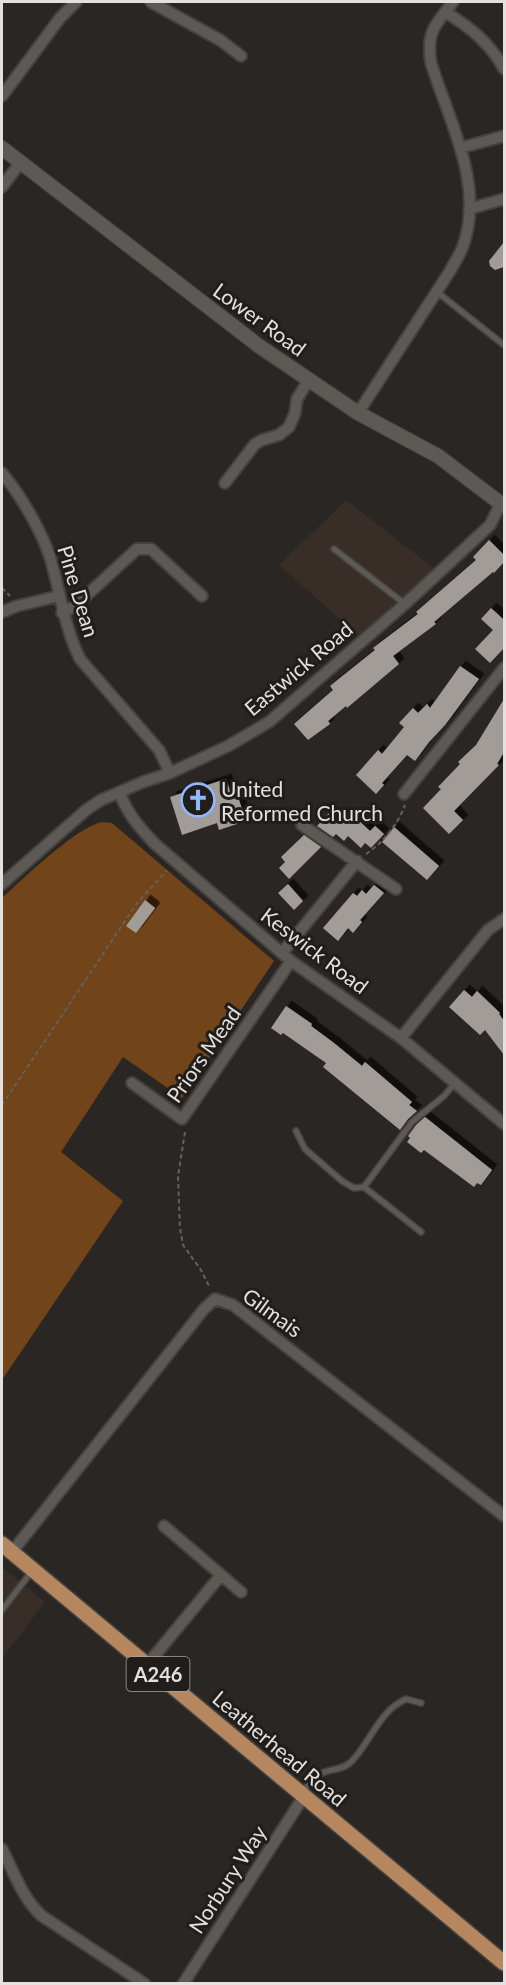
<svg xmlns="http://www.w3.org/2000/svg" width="506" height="1985" font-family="Lato,sans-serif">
  <defs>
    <filter id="shadow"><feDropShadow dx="5.5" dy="-5.5" stdDeviation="0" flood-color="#0009"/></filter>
  </defs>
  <rect width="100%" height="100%" fill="#2a2623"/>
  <path fill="#382e27" d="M346,500L435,569L363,640L279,565Z
    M2,1567L45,1602L2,1659Z"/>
  <path fill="#714419" d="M102,822L112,823L274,961L182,1098L123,1057L61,1152L123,1201L2,1380V898C24,878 75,828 102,822Z"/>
  <path fill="#a29c98" filter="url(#shadow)" d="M504,242V267L495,270L490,266L489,261Z
    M489,540L504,555V562L494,573L493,572L434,622L436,624L393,656L399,664L347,708L346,706L328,721L330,724L308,740L294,724L333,690L330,686L375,650L373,648L418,614L416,612L476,560L473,557Z
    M491,608L503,619L504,617V648L490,663L475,649L493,630L481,619Z
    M460,666L479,679L445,725L429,742L415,761L407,755L382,783L384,785L376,794L356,775L378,750L382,754L404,727L399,723L413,708L418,713L427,704L430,708Z
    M504,699V752L497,764L499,765L454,811L463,820L449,834L423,808L441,789L438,787L460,764L458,762L476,745Z
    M226,779L233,799L238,797L246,821L219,830L217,823L182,835L170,797Z
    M330,812L341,822L345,817L354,824L358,820L370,831L375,826L384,834L371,848L365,843L361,848L348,836L344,841L336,834L333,837L317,826Z
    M394,827L439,866L427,880L382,842Z
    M304,835L321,847L289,879L279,868L285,862L281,857Z
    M288,884L303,901L294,910L278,893Z
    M374,885L384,893L360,920L362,922L353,933L348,928L338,941L323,928L353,893L357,896L362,890L366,894Z
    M145,900L155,908L136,933L126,926Z
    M464,990L472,997L477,991L500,1013L499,1014L504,1021V1055L485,1030L480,1035L449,1007Z
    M286,1006L312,1024L311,1026L334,1043L362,1066L365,1062L412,1102L409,1105L417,1111L408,1119L400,1130L323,1067L326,1063L283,1033L281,1035L271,1028Z
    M425,1117L492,1170L481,1185L477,1183L474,1187L424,1150L421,1153L407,1142L410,1138L408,1136L416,1125Z"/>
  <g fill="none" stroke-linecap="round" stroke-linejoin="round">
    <g stroke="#45413e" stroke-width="8">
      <path id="service" d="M437,292L504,345
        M334,549L405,604
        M296,1131L305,1149L342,1181L354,1188L364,1187L412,1122L444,1096L455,1083
        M364,1187L421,1232
        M2,1610L32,1571
        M303,1792C307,1786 312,1779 318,1775C329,1768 343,1771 352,1761C371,1741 379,1711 406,1699L421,1703"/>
    </g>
    <g stroke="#45413e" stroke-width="14">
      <path id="minor" d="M151,2L220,40L241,56
        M445,12C470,27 490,43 504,69
        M2,96L60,18L76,2
        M460,148L504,136
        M2,187L20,163
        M469,209L504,199
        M358,413L450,271C454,263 460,255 463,246C485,185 449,121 431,63C426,32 435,25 453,2
        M2,473C20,494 41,530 50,557C60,591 64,626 80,659L159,750L170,773
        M225,483L255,444L262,440L279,435L289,427L295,413L297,399L308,381
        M2,612L17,606L59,596
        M62,613L75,606L137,549H151L202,596
        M119,792C128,814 138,826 154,843L291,961L401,1038L504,1124
        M404,794L504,668
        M302,825L396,889
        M2,884L86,810L101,800L143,782L170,773L228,746L269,722L405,604L460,553L490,525L501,503
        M282,953L357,861
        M401,1038L488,930L504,919
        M132,1083L182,1119L291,961
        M164,1526L241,1592
        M12,1552L204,1309L215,1299L233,1305L504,1516
        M147,1665L221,1575
        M2,1849C14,1872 22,1898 42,1916L145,1984
        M183,1984L304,1796"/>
    </g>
    <g stroke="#45413e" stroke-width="16">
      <path id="tertiary" d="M2,148L259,346L358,413L438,456L504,506"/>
    </g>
    <g stroke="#45413e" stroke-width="18">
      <path id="primary" d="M2,1544L504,1963"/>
    </g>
    <path stroke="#64605e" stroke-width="2" stroke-dasharray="4.5 3" stroke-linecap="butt" d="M2,588L10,596
      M366,854C383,843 398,824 405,805
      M2,1105L137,903L167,870
      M185,1132L178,1176L180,1228L183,1245L201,1270L210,1288"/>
    <use href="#service" stroke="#5d5955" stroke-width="5"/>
    <use href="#minor" stroke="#5d5955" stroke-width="10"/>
    <use href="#tertiary" stroke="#5d5955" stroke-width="14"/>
    <use href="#primary" stroke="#b6875e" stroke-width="15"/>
  </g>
  <defs>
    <g id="church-ring" transform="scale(1.725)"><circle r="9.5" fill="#211d1a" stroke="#8fb8fd" stroke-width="1.5"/><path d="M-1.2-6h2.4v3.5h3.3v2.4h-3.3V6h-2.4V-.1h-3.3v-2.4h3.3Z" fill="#8fb8fd"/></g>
  </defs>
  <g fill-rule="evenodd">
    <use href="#church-ring" x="198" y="800"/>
  </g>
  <g text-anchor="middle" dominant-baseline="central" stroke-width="6" stroke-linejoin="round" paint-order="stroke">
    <rect fill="#211d1a" stroke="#a9a6a3" stroke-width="1.5" x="126.5" y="1657" width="63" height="34" rx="4.5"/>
    <g font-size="20" font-weight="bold" fill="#e3e0de">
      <text x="158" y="1674">A246</text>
    </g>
    <g font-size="21" fill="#e3e0de" stroke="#211d1a">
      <text transform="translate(260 319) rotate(36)">Lower Road</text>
      <text transform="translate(79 591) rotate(73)">Pine Dean</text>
      <text transform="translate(298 668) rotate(-40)">Eastwick Road</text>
      <text transform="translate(315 950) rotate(37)">Keswick Road</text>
      <text transform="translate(203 1054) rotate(-55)">Priors Mead</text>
      <text transform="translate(273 1312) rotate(36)">Gilmais</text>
      <text transform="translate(280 1748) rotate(40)">Leatherhead Road</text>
      <text transform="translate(227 1879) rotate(-57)">Norbury Way</text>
    </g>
    <g font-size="21" fill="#e3e0de" stroke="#211d1a" text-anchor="start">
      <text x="221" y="788">United<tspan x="221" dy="24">Reformed Church</tspan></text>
    </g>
  </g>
  <rect width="506" height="1985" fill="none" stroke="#e3e0de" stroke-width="6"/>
</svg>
